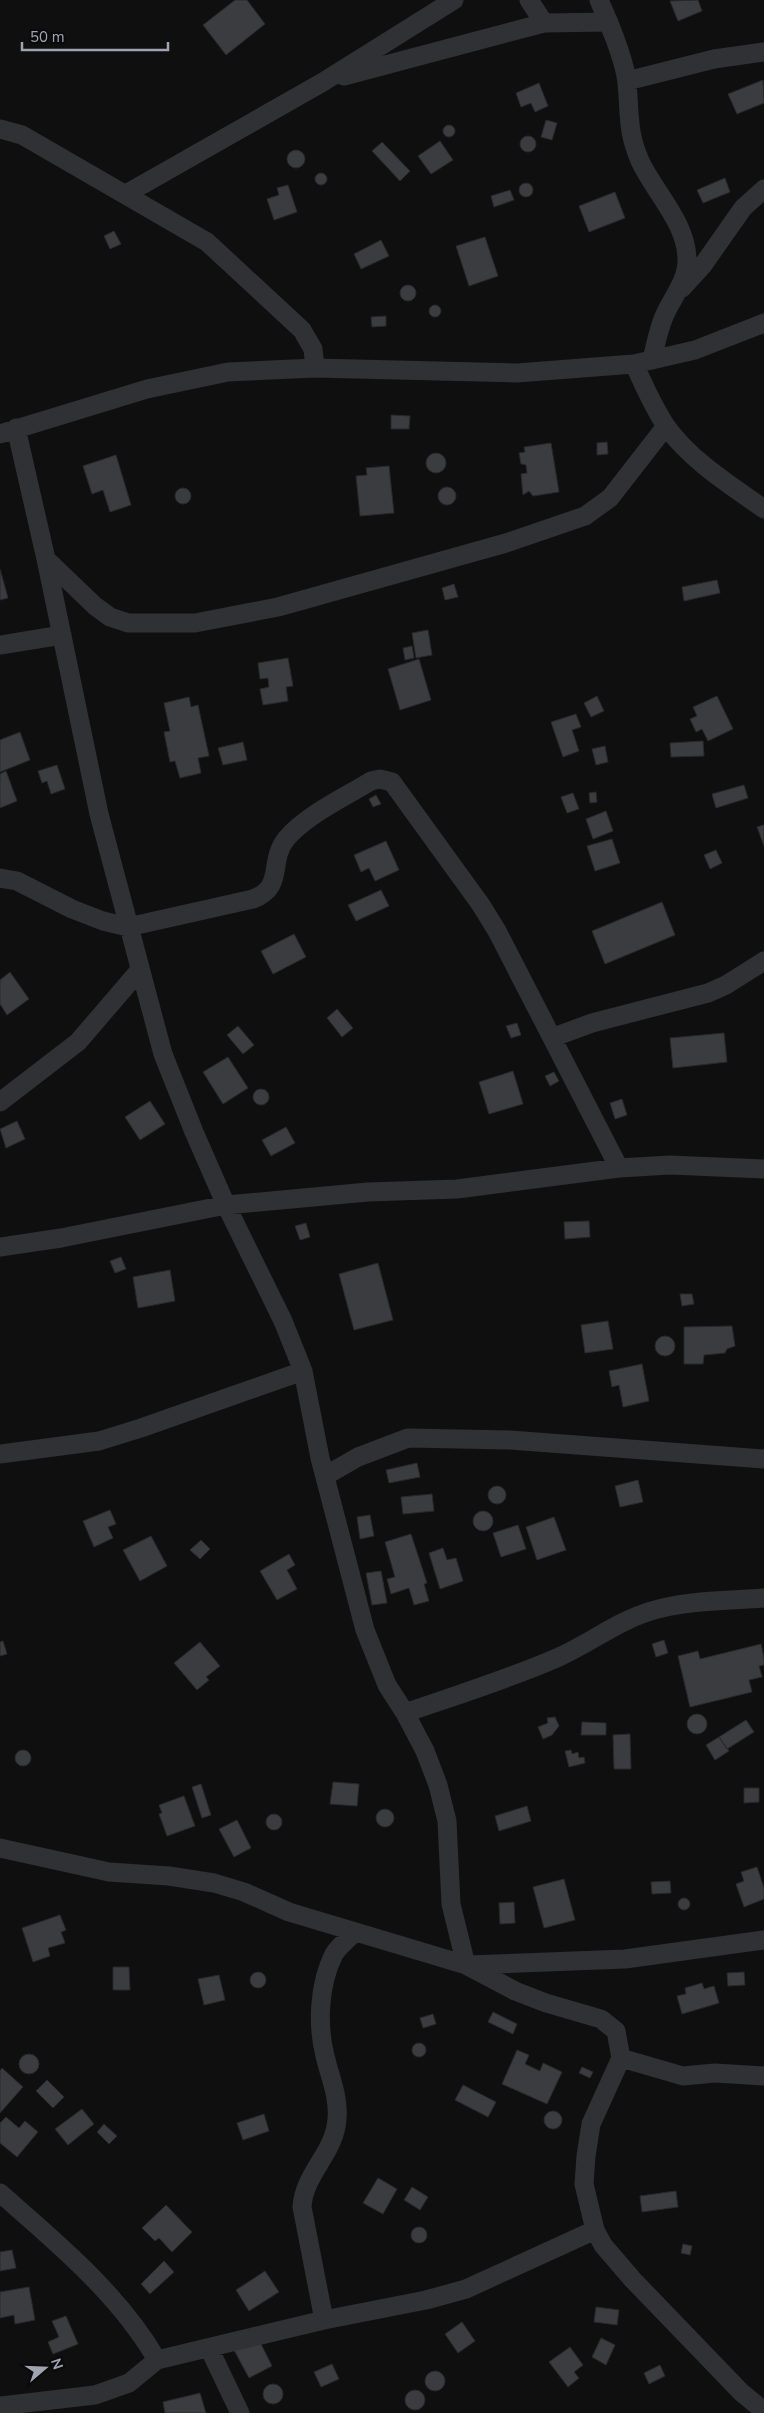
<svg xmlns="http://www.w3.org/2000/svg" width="764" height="2413" font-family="'Nunito Sans',sans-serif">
  <rect width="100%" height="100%" fill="#0f0f10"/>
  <path fill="#3b3c40" stroke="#29292c" d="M235,0H247L265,24L226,55L203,25Z
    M698,0L702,11L678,21L670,1Z
    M763,80L764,103L737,114L728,94Z
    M539,83L548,106L535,112L531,103L521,107L516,93Z
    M546,120L557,123L552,140L541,137Z
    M443 131a6 6 0 1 1 12 0a6 6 0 1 1-12 0Z
    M520 144a8 8 0 1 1 16 0a8 8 0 1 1-16 0Z
    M440,141L453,160L431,174L418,156Z
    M382,142L410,171L400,181L372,151Z
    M287 159a9 9 0 1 1 18 0a9 9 0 1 1-18 0Z
    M315 179a6 6 0 1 1 12 0a6 6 0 1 1-12 0Z
    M725,178L730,192L703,203L697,190Z
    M519 190a7 7 0 1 1 14 0a7 7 0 1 1-14 0Z
    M288,185L297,212L274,220L267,199L279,195L277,188Z
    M510,190L514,200L494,207L491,196Z
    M615,192L625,218L589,232L579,206Z
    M114,231L121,244L110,249L104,236Z
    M485,237L498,276L469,286L456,246Z
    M381,240L389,256L361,269L354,254Z
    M400 293a8 8 0 1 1 16 0a8 8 0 1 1-16 0Z
    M429 311a6 6 0 1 1 12 0a6 6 0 1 1-12 0Z
    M386,316V326L372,327L371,317Z
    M391,415L410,416L409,429H391Z
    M607,442L608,454L597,455V443Z
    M551,443L559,492L533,496L529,491L523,495L521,474L527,473L526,465L521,464L519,453L525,452L524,447Z
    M426 463a10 10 0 1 1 20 0a10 10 0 1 1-20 0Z
    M116,455L131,505L110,512L103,490L92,494L83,466Z
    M389,466L394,513L360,516L356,476L367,475L366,468Z
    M438 496a9 9 0 1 1 18 0a9 9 0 1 1-18 0Z
    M175 496a8 8 0 1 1 16 0a8 8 0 1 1-16 0Z
    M0,569L8,598L0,600Z
    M717,580L720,593L684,601L682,587Z
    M454,584L458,597L445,600L442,588Z
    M428,630L432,655L416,658L412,633Z
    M412,646L414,658L405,660L403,648Z
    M288,658L293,686L286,687L288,701L263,705L260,689L269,687L268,678L260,679L258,663Z
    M419,659L431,700L400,710L388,669Z
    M597,696L604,711L591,717L584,703Z
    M717,696L733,729L708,741L702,729L696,732L690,719L697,716L693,707Z
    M189,697L191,707L198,705L209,756L198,758L201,773L180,778L175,761L170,762L164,732L170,731L164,703Z
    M576,714L581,727L572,730L579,751L563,757L551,722Z
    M20,732L30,760L0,772V740Z
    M703,741L704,756L671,757L670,743Z
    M243,742L247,760L223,765L218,748Z
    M605,746L608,762L596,765L592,749Z
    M57,765L65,789L51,794L47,781L42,783L38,771Z
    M6,771L17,801L0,808V774Z
    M744,785L748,798L716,808L712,794Z
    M596,792L597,802L590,803L589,793Z
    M573,793L579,809L567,813L561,797Z
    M376,795L381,804L373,807L369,799Z
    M606,811L613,831L593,839L586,819Z
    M764,825V846L757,827Z
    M612,839L620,863L595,871L587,846Z
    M386,841L399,870L375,881L369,868L361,872L354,855Z
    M716,850L722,863L710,869L704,855Z
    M381,890L389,906L356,921L348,905Z
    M662,902L675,935L605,964L592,931Z
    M294,934L306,957L273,974L261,951Z
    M10,972L29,999L7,1015L0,1004V980Z
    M337,1009L353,1028L342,1037L327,1018Z
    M517,1023L521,1035L511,1038L506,1026Z
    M238,1026L254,1045L243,1054L227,1035Z
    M724,1033L727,1062L673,1068L670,1038Z
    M228,1057L248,1088L223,1104L203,1072Z
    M513,1071L523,1104L489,1114L479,1082Z
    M554,1072L559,1081L550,1086L545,1076Z
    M253 1097a8 8 0 1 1 16 0a8 8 0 1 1-16 0Z
    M622,1099L627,1115L615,1119L610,1103Z
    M150,1101L165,1124L140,1140L125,1117Z
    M17,1121L25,1139L6,1148L0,1129Z
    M286,1127L295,1143L271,1156L262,1140Z
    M589,1221L590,1237L565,1239L564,1222Z
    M306,1223L310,1237L300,1240L295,1226Z
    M121,1257L126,1269L115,1273L110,1261Z
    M378,1263L393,1320L354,1330L339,1274Z
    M170,1270L175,1301L138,1308L133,1277Z
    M680,1294H692L694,1304L682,1306Z
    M608,1321L613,1349L585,1353L581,1325Z
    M732,1326L735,1346L727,1349L725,1353L704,1355L703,1364H684V1327Z
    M655 1346a10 10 0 1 1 20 0a10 10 0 1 1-20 0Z
    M642,1364L649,1401L623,1407L619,1385L612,1387L609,1371Z
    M417,1463L420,1477L389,1483L386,1470Z
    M638,1480L643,1502L620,1507L615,1486Z
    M488 1495a9 9 0 1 1 18 0a9 9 0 1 1-18 0Z
    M432,1494L434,1511L403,1514L401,1497Z
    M110,1510L116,1524L108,1527L113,1538L94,1547L83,1521Z
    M473 1521a10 10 0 1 1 20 0a10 10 0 1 1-20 0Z
    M370,1515L374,1536L360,1539L357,1517Z
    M554,1517L566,1550L537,1560L526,1527Z
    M518,1525L526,1549L501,1557L493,1533Z
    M411,1534L427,1583L424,1584L429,1601L414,1605L409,1588L391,1594L387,1579L395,1577L385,1542Z
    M151,1536L167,1566L140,1581L123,1550Z
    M201,1540L210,1549L200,1559L190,1550Z
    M443,1548L447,1560L456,1558L463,1581L440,1589L429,1553Z
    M289,1554L295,1565L287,1570L297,1589L277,1600L260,1571Z
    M381,1571L387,1603L372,1605L366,1573Z
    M664,1640L668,1653L656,1657L652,1644Z
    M3,1641L7,1654L0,1656V1642Z
    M200,1642L220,1666L206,1677L209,1680L197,1690L174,1663Z
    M761,1644L764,1658V1665L759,1666L762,1677L749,1680L752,1692L690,1707L678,1656L698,1651L700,1659Z
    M687 1724a10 10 0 1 1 20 0a10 10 0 1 1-20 0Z
    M555,1717L559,1726L552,1735L543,1739L538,1727L548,1723L547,1718Z
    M746,1720L754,1732L727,1749L719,1737Z
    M582,1722L606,1723V1735H581Z
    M630,1734L631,1769H614L613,1735Z
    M719,1737L729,1751L715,1760L706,1745Z
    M15 1758a8 8 0 1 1 16 0a8 8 0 1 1-16 0Z
    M571,1750L572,1754L578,1752L579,1758L584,1757L585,1763L569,1767L565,1751Z
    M333,1782L359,1784L357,1806L330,1804Z
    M201,1784L211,1815L202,1818L192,1787Z
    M744,1788H759V1802L744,1803Z
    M184,1796L195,1826L167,1836L159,1814L162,1813L159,1805Z
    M527,1806L531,1821L499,1831L495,1816Z
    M376 1818a9 9 0 1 1 18 0a9 9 0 1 1-18 0Z
    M266 1822a8 8 0 1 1 16 0a8 8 0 1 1-16 0Z
    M237,1820L251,1848L234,1857L219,1829Z
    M757,1867L764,1888V1899L744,1907L736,1884L744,1881L741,1872Z
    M564,1879L575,1920L544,1928L533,1887Z
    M670,1881L671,1893L652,1894L651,1882Z
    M678 1904a6 6 0 1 1 12 0a6 6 0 1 1-12 0Z
    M514,1902L515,1923L500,1924L499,1903Z
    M60,1915L66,1930L61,1932L65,1943L48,1948L50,1956L33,1962L22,1928Z
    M113,1967H129L130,1990H113Z
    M250 1980a8 8 0 1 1 16 0a8 8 0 1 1-16 0Z
    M744,1972L745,1985L728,1986L727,1973Z
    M219,1975L225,2000L204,2005L198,1979Z
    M702,1983L704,1989L714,1986L719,2003L682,2014L677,1996L686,1994L685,1988Z
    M493,2012L517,2024L513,2034L488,2022Z
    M433,2014L436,2024L423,2028L420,2018Z
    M412 2050a7 7 0 1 1 14 0a7 7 0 1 1-14 0Z
    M517,2050L529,2055L525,2064L540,2071L543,2063L562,2072L547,2104L502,2084Z
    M19 2064a10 10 0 1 1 20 0a10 10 0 1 1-20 0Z
    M582,2067L593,2072L590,2078L579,2073Z
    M2,2068L23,2087L0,2113V2071Z
    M47,2080L64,2097L53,2108L36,2091Z
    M463,2085L496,2102L488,2117L455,2100Z
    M82,2109L94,2124L68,2145L55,2129Z
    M544 2120a9 9 0 1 1 18 0a9 9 0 1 1-18 0Z
    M264,2114L269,2131L243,2140L237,2123Z
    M6,2117L19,2128L25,2121L38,2132L17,2157L0,2143V2123Z
    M104,2124L117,2136L109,2144L97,2132Z
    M378,2178L397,2189L383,2214L363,2203Z
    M412,2187L428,2197L420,2210L404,2200Z
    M676,2191L678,2207L642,2212L640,2196Z
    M166,2205L192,2232L172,2252L159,2238L155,2241L142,2228Z
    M411 2235a8 8 0 1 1 16 0a8 8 0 1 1-16 0Z
    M683,2244L692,2246L690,2255L681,2253Z
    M12,2250L16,2268L0,2271V2252Z
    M164,2261L174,2272L150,2294L141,2284Z
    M265,2271L279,2292L249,2311L236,2290Z
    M29,2287L35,2320L15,2324L14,2315L0,2318V2292Z
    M596,2307L619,2310L617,2325L594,2322Z
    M66,2316L78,2344L53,2354L48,2342L59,2337L52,2321Z
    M462,2322L475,2341L458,2353L445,2334Z
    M258,2338L272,2366L249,2378L234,2350Z
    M601,2338L615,2345L606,2365L592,2357Z
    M570,2347L583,2365L574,2372L579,2378L568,2387L549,2362Z
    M332,2364L339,2379L321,2387L314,2372Z
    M660,2365L665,2376L649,2384L644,2373Z
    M425 2381a10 10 0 1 1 20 0a10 10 0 1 1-20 0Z
    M263 2394a10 10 0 1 1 20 0a10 10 0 1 1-20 0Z
    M405 2400a10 10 0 1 1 20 0a10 10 0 1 1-20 0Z
    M200,2393L206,2413H165L163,2402Z"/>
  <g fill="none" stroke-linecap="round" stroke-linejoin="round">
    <path stroke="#303135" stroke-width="19" d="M529,0L544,23
      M599,0C608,20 625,61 627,83C630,114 627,131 640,161C655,193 687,223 687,260C687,283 671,298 663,319C658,332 655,346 652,360
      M344,76L544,23L609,22
      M627,81L714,59L764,52
      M0,129L22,135L207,242L302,330L313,349L315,368
      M126,194L323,82L454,0
      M682,288L703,265L743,208L764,189
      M634,364C644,385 653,407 666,426C690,460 730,485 764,509
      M16,428L46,559L99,814L163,1054L194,1132L226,1205L283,1321L303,1371L320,1458L365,1630L387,1685L405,1713L425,1751L438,1785L447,1821L451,1904L466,1965
      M0,434L147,389L228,372L315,368L517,373L634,364L695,350L764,323
      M46,559L95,606L110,617L128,623H195L278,607L506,543L585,516L610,498L666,426
      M0,645L62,635
      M0,878L17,881L72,909L103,921L128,927L253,899C285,887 268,862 286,839C306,815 345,797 371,781L380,779L392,782L481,905L497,931L619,1168
      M554,1037L592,1023L708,993L726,985L764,961
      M0,1102L78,1042L139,971
      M0,1247L61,1238L226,1205L368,1192L457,1189L619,1168L670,1165L764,1169
      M0,1454L99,1441L141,1428L303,1371
      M325,1476L358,1457L408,1438L510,1440L764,1459
      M405,1713C457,1695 509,1679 559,1657C590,1643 618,1621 651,1611C687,1600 727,1601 764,1598
      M0,1848L109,1872L169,1876L214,1883L244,1892L289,1912L466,1965L515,1991L546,2003L601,2019L616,2031L621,2058L591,2124L586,2156L584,2184L595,2230L603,2245L633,2280L741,2392L764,2411
      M468,1965L625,1959L764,1940
      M621,2058L683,2076L715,2073L764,2076
      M0,2193C57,2243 119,2294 157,2360
      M324,2320L302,2207C304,2173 335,2153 337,2119C339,2097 330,2077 325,2056C317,2024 319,1984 334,1954C339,1946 348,1939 355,1932
      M209,2348L240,2413
      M0,2406L95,2395L129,2383L157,2360L324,2320L426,2300L466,2289L595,2230"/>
  </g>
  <g transform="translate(45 2368) rotate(71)" stroke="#0a0a0b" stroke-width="4" paint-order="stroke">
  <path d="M0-4L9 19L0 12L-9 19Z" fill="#a0a4b1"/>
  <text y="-8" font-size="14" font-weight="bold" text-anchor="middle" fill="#a0a4b1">N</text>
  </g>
  <path d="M22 42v8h146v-8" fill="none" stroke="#a0a4b1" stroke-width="2.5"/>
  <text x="30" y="42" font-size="15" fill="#a0a4b1" stroke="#0a0a0b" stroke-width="4" paint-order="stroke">50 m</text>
</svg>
